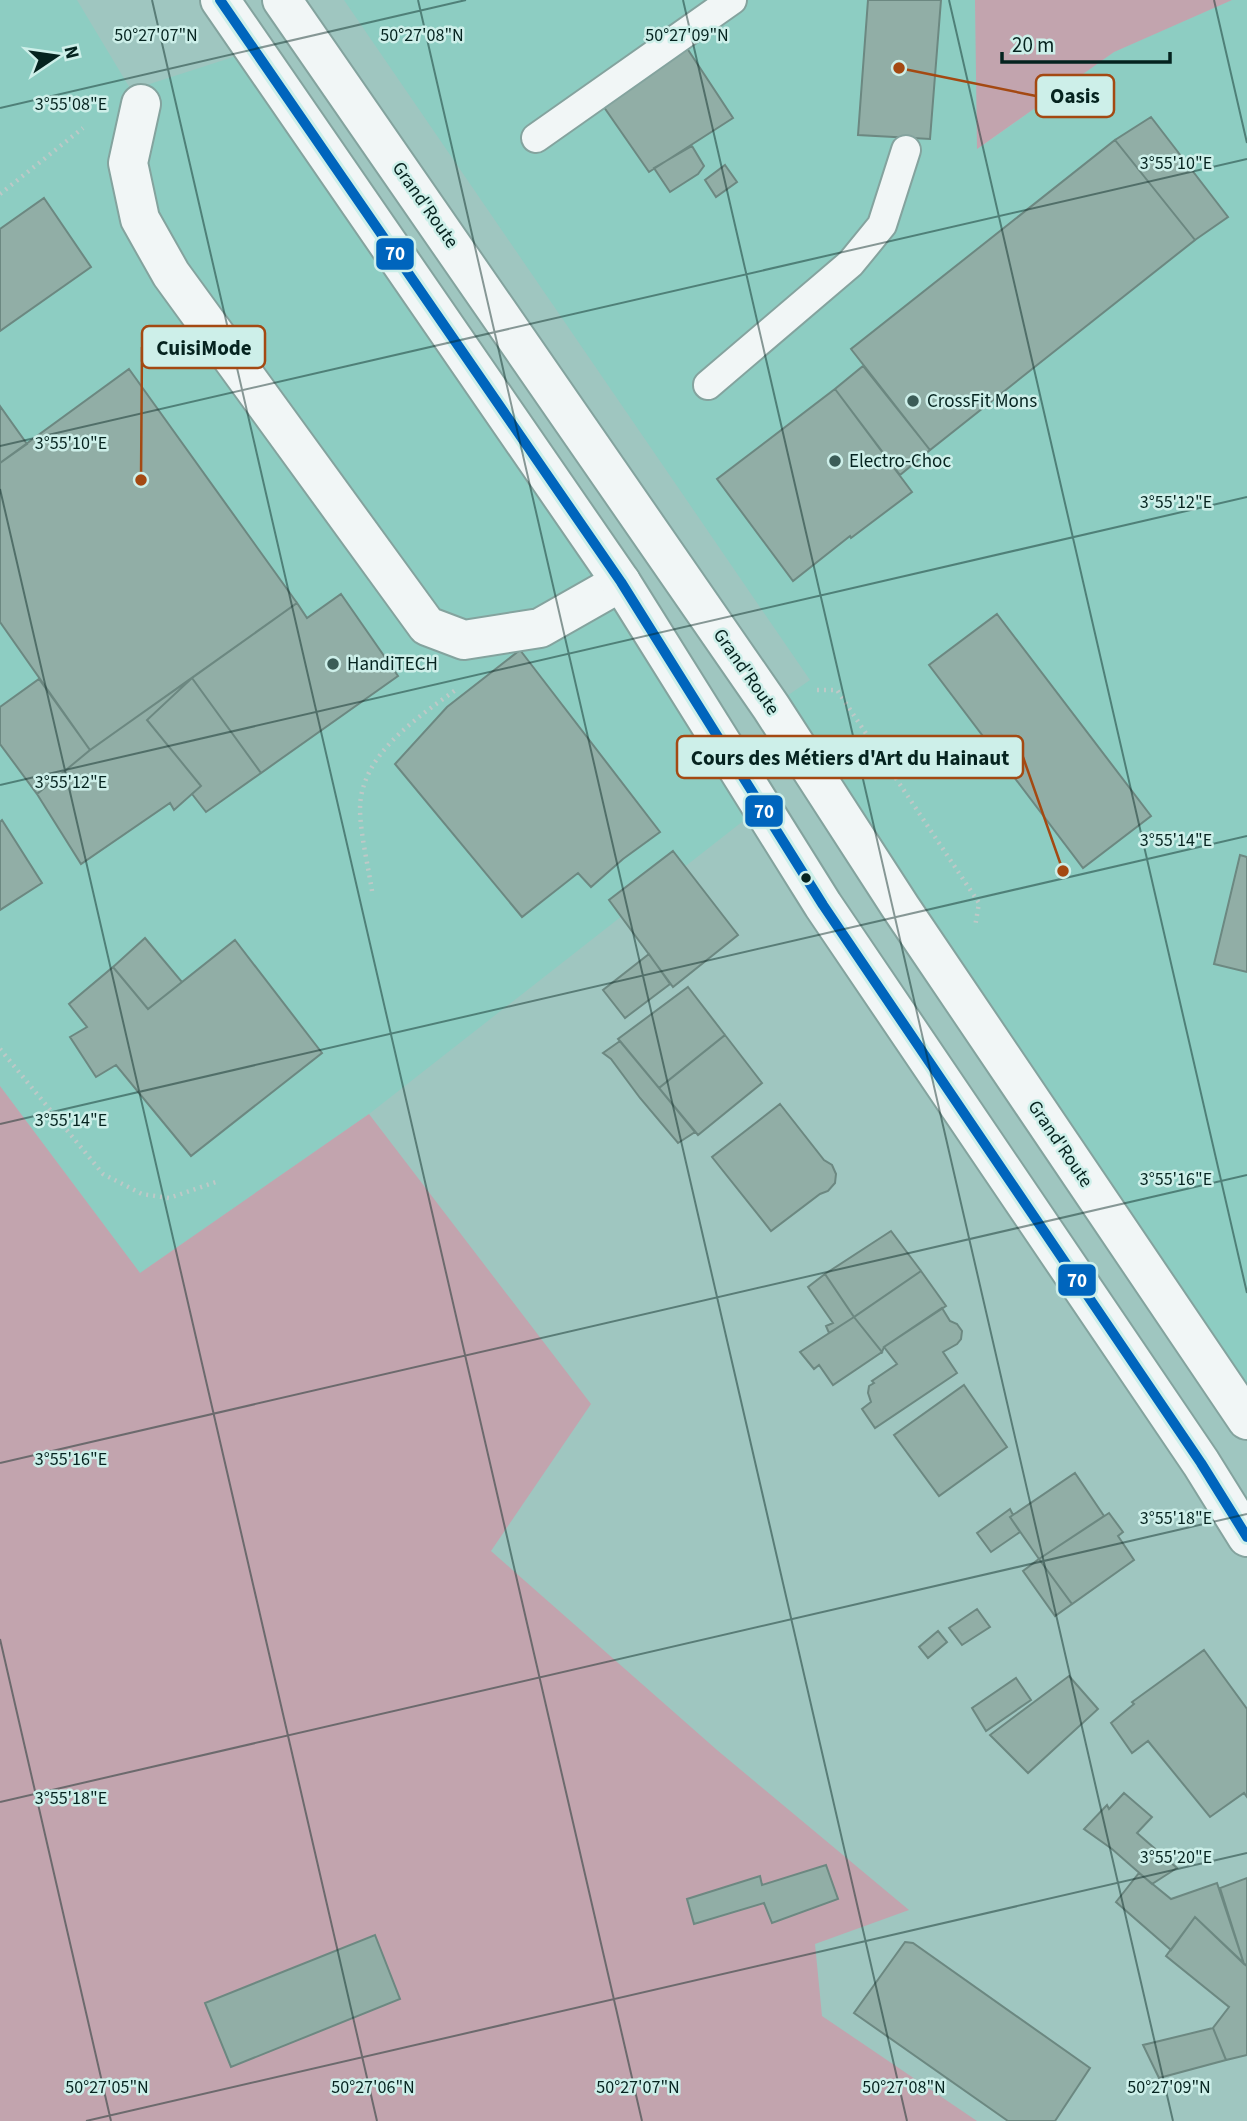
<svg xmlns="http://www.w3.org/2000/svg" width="1247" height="2121" font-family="'Source Sans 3',sans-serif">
  <rect width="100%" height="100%" fill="#9fc6c0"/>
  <path fill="#8dcdc2" d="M0,0H77L131,90L255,50L761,807L369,1114L140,1273L0,1086Z
    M344,0H975L978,149L1114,52L1232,0H1247V1420L771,707L810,680Z"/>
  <path fill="#c2a4ae" d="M975,0H1232L1114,52L977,149Z
    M0,1086L140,1273L369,1114L591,1404L491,1551L717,1750L909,1910L815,1944L822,2016L977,2121H0Z"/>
  <path fill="#91aea6" stroke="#6c8881" stroke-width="2" d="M868,0H941L930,139L858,135Z
    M675,30L733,118L649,172L590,87Z
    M1151,117L1228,217L1195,240L1115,140Z
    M1115,140L1195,240L930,450L851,349Z
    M692,146L704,166L698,174L670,192L654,168Z
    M725,165L737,182L716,197L705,180Z
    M44,198L91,267L0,331V229Z
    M863,366L930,450L900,475L835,389Z
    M129,369L297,603L90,750L0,622V463Z
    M835,389L912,492L851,538L850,536L793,581L717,479Z
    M0,406L27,444L0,463Z
    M341,594L398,676L261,773L192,678L297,603L307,618Z
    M997,614L1151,816L1083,868L929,665Z
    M520,650L660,832L623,859L591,887L578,873L522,917L395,764L447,707Z
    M192,678L147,720L201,786L174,810L170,803L81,864L37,794L90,750Z
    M192,678L261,773L206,812L192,794L201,786L147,720Z
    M39,679L90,750L37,794L0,744V707Z
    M2,820L42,883L0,910V822Z
    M673,851L738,935L673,987L609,900Z
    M1240,855L1247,857V972L1214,964Z
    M145,938L182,982L148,1009L113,967Z
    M235,940L322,1053L191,1156L116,1065L96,1077L70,1037L87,1027L69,1004L113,967L148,1009Z
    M649,954L670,984L625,1018L603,990Z
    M688,987L725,1035L659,1088L618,1039Z
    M725,1035L762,1083L698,1135L659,1088Z
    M620,1041L659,1088L695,1132L678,1143L640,1098L611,1059L603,1053Z
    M780,1104L824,1160L832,1165L836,1174L835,1183L828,1191L820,1194L771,1231L712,1157Z
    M891,1231L921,1271L854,1317L825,1274Z
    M921,1271L946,1306L884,1347L882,1352L854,1317Z
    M825,1274L854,1317L829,1333L826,1326L833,1323L808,1287Z
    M942,1308L950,1321L957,1324L962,1331L961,1339L957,1344L943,1352L957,1373L875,1428L862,1409L871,1402L868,1393L869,1386L874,1383L872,1381L897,1364L884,1347Z
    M854,1317L882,1352L833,1385L819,1365L814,1369L800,1352Z
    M964,1385L1007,1447L939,1496L894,1435Z
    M1075,1473L1104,1516L1039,1559L1010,1517Z
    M1010,1509L1013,1515L1010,1517L1020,1532L991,1552L977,1533Z
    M1109,1513L1123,1532L1118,1536L1134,1560L1072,1604L1039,1559Z
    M1039,1559L1072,1604L1055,1616L1023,1571Z
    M977,1609L990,1627L962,1645L949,1628Z
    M938,1631L947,1642L928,1658L919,1647Z
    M1204,1650L1247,1709V1797L1244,1793L1210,1817L1148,1741L1132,1753L1111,1723L1134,1704L1132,1702Z
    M1069,1676L1098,1709L1028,1773L990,1735Z
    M1016,1678L1031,1700L986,1731L972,1708Z
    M1124,1793L1152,1817L1137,1833L1177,1868L1152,1884L1112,1849L1084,1829L1107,1805L1109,1809Z
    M826,1865L838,1899L772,1923L764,1903L694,1924L687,1899L760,1876L762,1885Z
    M1139,1873L1171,1899L1217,1883L1244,1964L1195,1917L1171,1950L1116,1902Z
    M1247,1878V1966L1244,1964L1220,1888Z
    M1195,1917L1247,1966V2055L1226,2060L1213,2028L1229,2007L1166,1956Z
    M375,1935L400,1999L231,2067L205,2003Z
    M905,1942L913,1943L1090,2068L1055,2121H1008L854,2013Z
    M1213,2028L1226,2060L1159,2078L1143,2045Z"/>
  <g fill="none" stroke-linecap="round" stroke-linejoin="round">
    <g stroke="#84a39e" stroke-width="32">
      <path id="service" d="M536,138L732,0
        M708,385L851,263L882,225L906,150"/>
    </g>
    <g stroke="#84a39e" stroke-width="42">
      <path id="minor" d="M141,104L128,163L140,219L171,274L427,626L464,640L540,628L621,582"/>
    </g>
    <g stroke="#84a39e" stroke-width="42">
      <path id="primary" d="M220,0L621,582L823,905L1201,1463L1247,1537
        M282,0L771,707L901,908L1247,1420"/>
    </g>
    <path stroke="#bdc9c7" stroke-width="4.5" stroke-dasharray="2 5" stroke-linecap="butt" d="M0,194L83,128
      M817,690H837L979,903L975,927
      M372,891C368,865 361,837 360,811C359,755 417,718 457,689
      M0,1049L103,1174L142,1194L169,1198L216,1182"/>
    <use href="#service" stroke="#f1f6f6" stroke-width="28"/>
    <use href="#minor" stroke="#f1f6f6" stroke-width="38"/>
    <use href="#primary" stroke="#f1f6f6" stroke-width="38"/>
    <g stroke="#cdefe9" stroke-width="16">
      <path id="bus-1" d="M220,0L621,582L823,905L1201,1463L1247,1537"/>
    </g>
    <use href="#bus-1" stroke="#0065bd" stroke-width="10"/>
  </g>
  <path fill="none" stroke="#05231f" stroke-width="2" stroke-opacity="0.45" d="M152,0L642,2121M418,0L907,2121M683,0L1173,2121M949,0L1247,1293M1214,0L1247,143M0,108L466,0M0,446L1247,159M0,489L377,2121M0,785L1247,497M0,1124L1247,836M0,1463L1247,1175M0,1639L111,2121M0,1802L1247,1514M86,2121L1247,1853"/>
  <g fill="#3b5c57" stroke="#cdefe9" stroke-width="2.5">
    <circle cx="913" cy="401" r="7"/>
    <circle cx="835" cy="461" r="7"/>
    <circle cx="333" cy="664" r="7"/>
  </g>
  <circle fill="#05231f" stroke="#cdefe9" stroke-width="2.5" cx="806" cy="878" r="6"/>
  <g text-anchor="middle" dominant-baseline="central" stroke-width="5" stroke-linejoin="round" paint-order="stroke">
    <g font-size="19" fill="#05231f" stroke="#cdefe9">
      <text transform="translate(425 205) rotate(55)">Grand'Route</text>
      <text transform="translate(746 672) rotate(55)">Grand'Route</text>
      <text transform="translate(1060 1144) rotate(56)">Grand'Route</text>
    </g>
    <g font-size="19" fill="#05231f" stroke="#cdefe9" text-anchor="start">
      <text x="927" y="401">CrossFit Mons</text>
      <text x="849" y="461">Electro-Choc</text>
      <text x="347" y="664">HandiTECH</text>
    </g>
  </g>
  <g font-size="18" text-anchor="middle" fill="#05231f" stroke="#cdefe9" stroke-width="5" stroke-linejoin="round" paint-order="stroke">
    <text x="156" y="41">50°27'07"N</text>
    <text x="422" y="41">50°27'08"N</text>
    <text x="687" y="41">50°27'09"N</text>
    <text x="71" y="110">3°55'08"E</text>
    <text x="1176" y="169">3°55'10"E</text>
    <text x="71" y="449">3°55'10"E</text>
    <text x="1176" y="508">3°55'12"E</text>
    <text x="71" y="788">3°55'12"E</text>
    <text x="1176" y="846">3°55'14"E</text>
    <text x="71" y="1126">3°55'14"E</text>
    <text x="1176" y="1185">3°55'16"E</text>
    <text x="71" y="1465">3°55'16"E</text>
    <text x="1176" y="1524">3°55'18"E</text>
    <text x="71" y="1804">3°55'18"E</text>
    <text x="1176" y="1863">3°55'20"E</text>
    <text x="107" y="2093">50°27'05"N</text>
    <text x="373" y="2093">50°27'06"N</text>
    <text x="638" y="2093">50°27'07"N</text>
    <text x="904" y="2093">50°27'08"N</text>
    <text x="1169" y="2093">50°27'09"N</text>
  </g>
  <path fill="none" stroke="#a44912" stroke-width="2.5" d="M899 68L1036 96M141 480L142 347M1063 871L1023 757"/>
  <g fill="#a44912" stroke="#cdefe9" stroke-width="2.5">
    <circle cx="899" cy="68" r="7"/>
    <circle cx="141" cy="480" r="7"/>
    <circle cx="1063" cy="871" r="7"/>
  </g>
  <g fill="#cdefe9" stroke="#a44912" stroke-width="2.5">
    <rect x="1036" y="75" width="78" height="42" rx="7"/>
    <rect x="142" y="326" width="123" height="42" rx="7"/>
    <rect x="677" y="736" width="346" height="42" rx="7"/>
  </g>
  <g font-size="21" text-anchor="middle" font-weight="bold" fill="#05231f">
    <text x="1075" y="103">Oasis</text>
    <text x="204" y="355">CuisiMode</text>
    <text x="850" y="765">Cours des Métiers d'Art du Hainaut</text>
  </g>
  <g stroke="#cdefe9" stroke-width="2.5">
    <rect x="375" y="237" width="40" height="34" rx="7" fill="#0065bd"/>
    <rect x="744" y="794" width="40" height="34" rx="7" fill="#0065bd"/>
    <rect x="1057" y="1263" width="40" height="34" rx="7" fill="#0065bd"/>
  </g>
  <g font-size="19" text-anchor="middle" font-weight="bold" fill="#fff">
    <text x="395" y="260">70</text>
    <text x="764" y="818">70</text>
    <text x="1077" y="1287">70</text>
  </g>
  <g transform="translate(56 56) rotate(77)" stroke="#cdefe9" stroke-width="5" paint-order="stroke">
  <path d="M0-5L12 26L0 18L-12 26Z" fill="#05231f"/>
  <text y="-10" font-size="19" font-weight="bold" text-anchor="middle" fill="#05231f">N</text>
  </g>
  <path d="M1002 52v10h168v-10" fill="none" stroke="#05231f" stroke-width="3.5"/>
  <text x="1012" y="52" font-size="21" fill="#05231f" stroke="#cdefe9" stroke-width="5" paint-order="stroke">20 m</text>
</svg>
